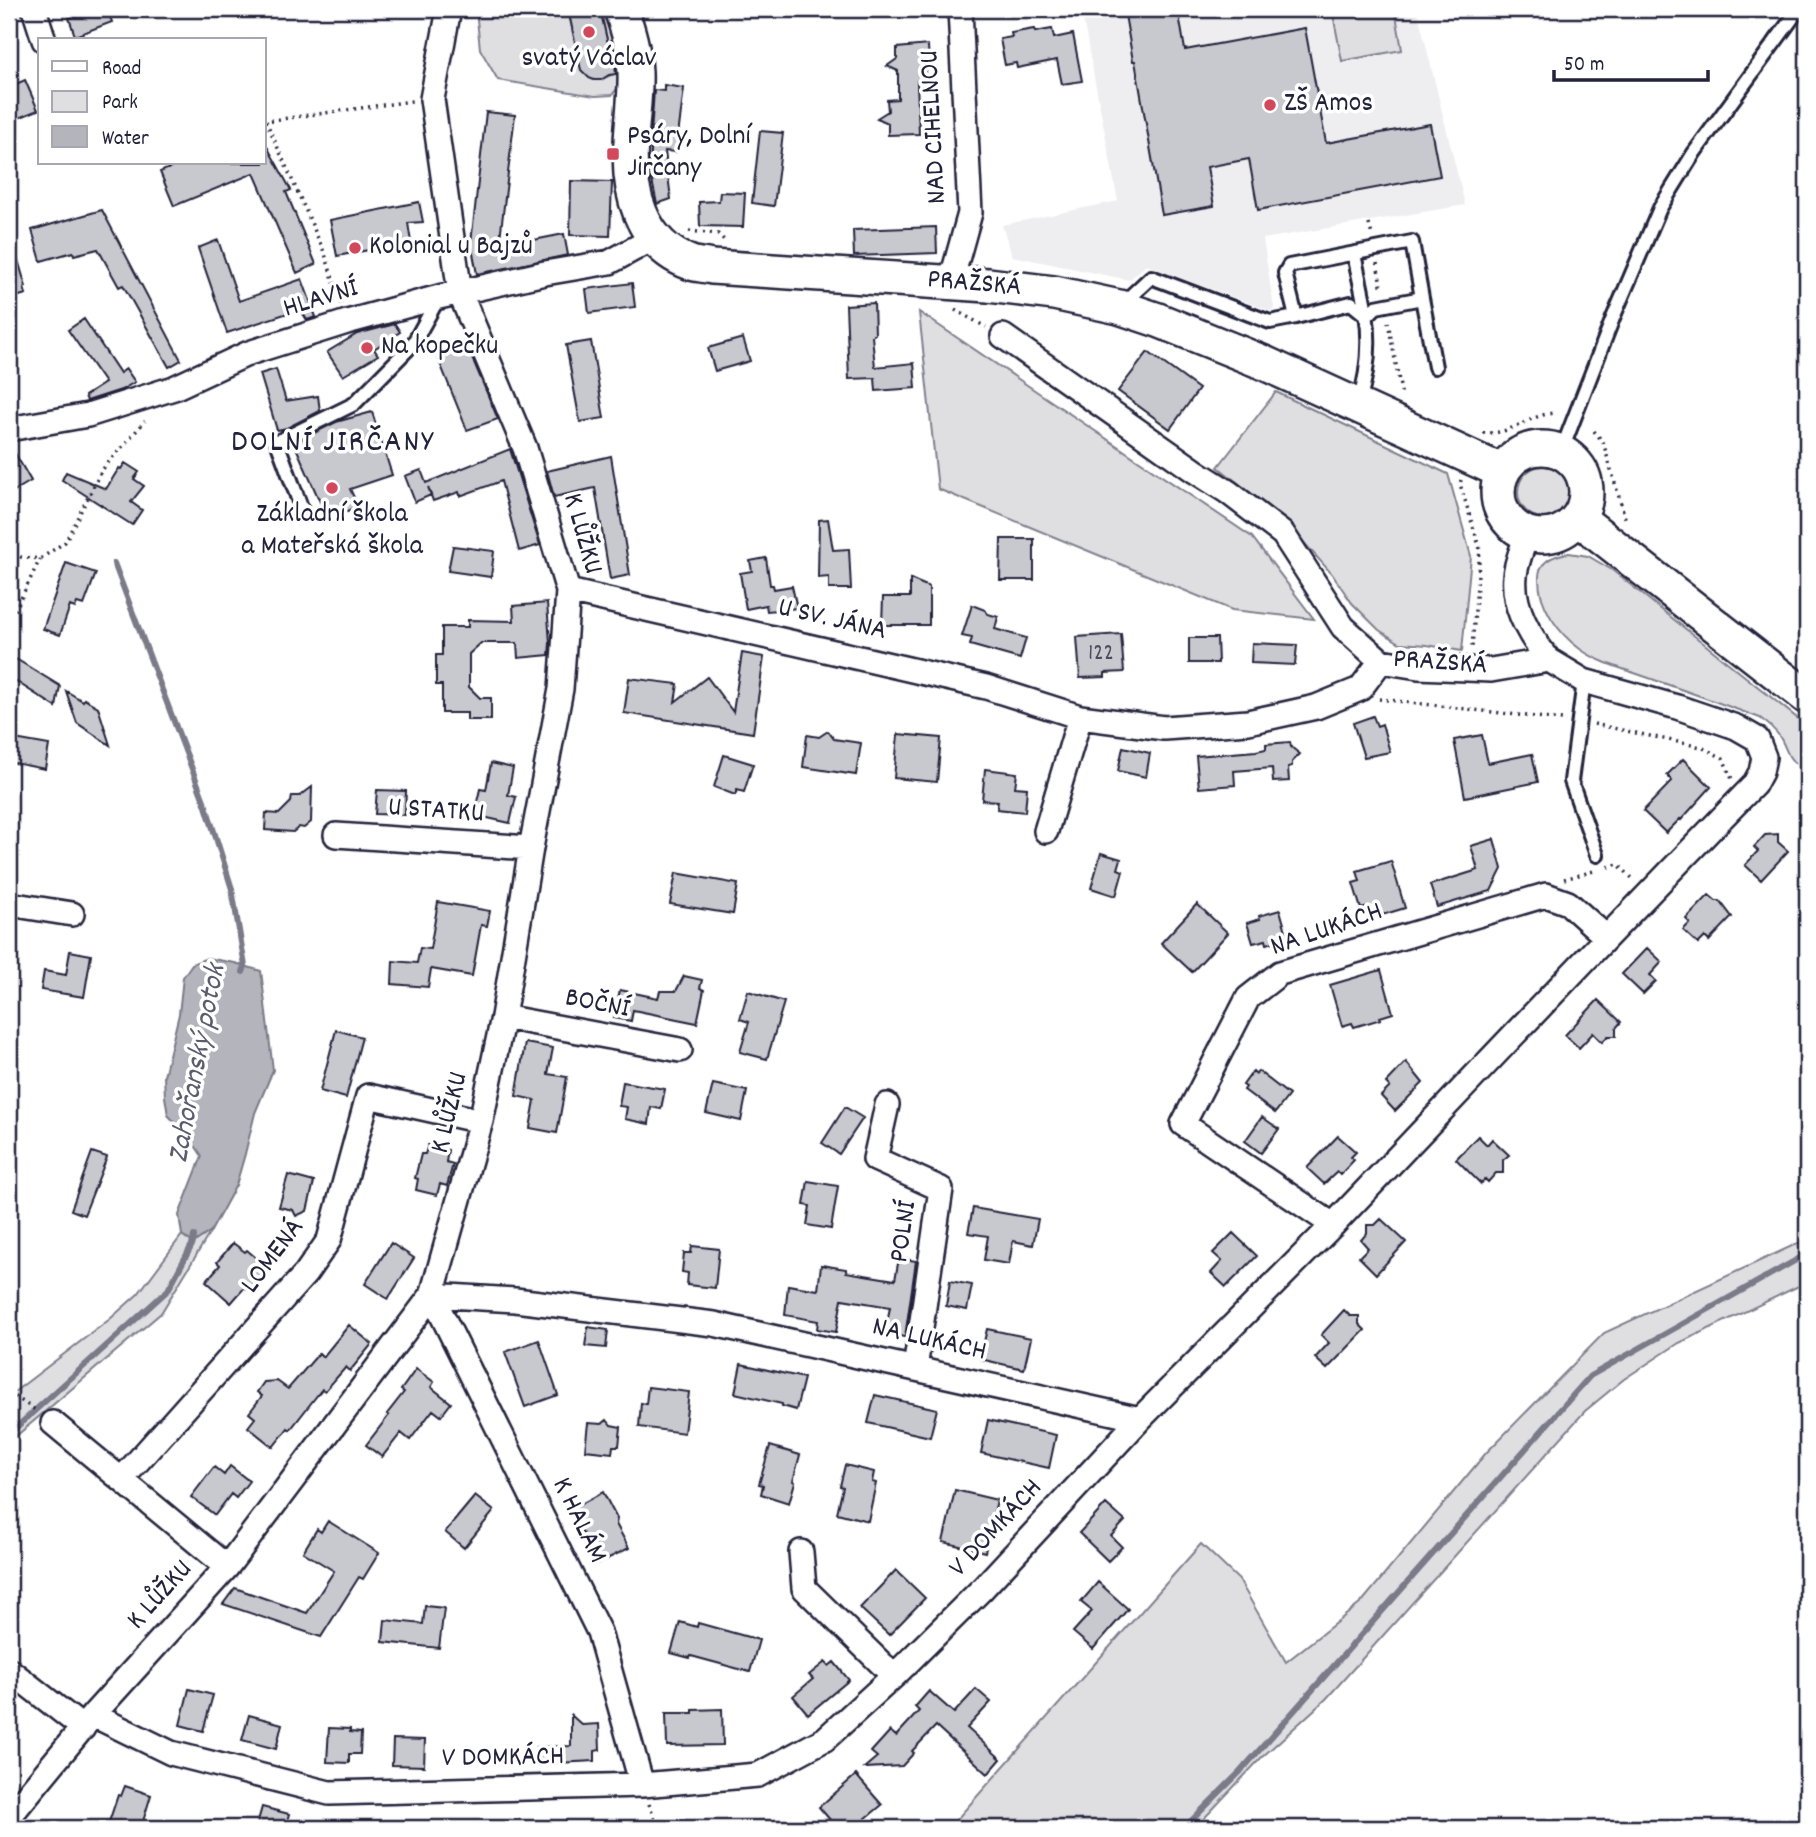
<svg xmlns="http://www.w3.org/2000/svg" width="1816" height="1837" font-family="Dekko,sans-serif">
  <rect width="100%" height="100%" fill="#fff"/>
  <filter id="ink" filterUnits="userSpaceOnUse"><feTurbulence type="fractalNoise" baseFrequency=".0143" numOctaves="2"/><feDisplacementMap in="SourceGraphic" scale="14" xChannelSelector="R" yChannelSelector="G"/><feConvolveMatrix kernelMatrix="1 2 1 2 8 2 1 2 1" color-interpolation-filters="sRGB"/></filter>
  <g filter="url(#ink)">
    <path fill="#eeeef1" d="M1081,9H1417L1465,205L1263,239L1274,308L1271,311L1146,265L1129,280L1012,256L1002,225L1118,201Z"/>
    <path fill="#dfdfe2" stroke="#80808e" stroke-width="2" d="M476,9H568L580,66H582C590,90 604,76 620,72L618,56L611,57L600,9H608L620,45L622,83L612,95L595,96L498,80L480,49Z
      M1332,9H1395L1402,50L1342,61Z
      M919,312L1252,537L1314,619L1232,610L938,489Z
      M1276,392L1448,474L1471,556L1462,651L1427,645L1400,643L1379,630L1352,603L1332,574L1283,519L1218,467Z
      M1518 492a26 26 0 1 1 52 0a26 26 0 1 1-52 0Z
      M1569,553L1588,556L1612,570L1807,726V769C1785,758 1791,758 1781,739C1776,730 1768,724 1760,718C1723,704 1686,691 1649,678C1627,670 1599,663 1580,649C1558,633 1538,605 1539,577C1539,561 1555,555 1569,553Z
      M211,1231L161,1313L9,1442V1396L110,1319L138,1294L182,1235L193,1243Z
      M1807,1239V1282L1679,1343L1624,1379L1585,1411L1326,1699L1261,1758L1195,1828H949L1201,1544L1239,1580L1286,1662L1361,1603L1486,1453L1604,1333Z"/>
    <path fill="#b4b4bc" stroke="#7a7a88" stroke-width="2" d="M207,958L235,963L261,971L273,1070L255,1113L245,1154L236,1185L211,1231L193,1243L182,1235L179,1215L202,1156L192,1141L168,1115L165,1097L164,1076L179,1014L183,977L192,964Z"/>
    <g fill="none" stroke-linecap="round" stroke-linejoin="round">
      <path stroke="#7a7a88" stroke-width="6" d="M114,563L206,806L232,889L245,966L243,972
        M9,1434L168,1290L193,1243L194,1236
        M1184,1828L1240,1772L1590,1376L1807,1254"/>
    </g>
    <path fill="#c8c8cf" stroke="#22223b" stroke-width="2" d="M76,9H107L112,22L75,36L69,18L79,15Z
      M568,9H600L611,57H614L616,74L609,75L601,80H594L589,78L581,70Z
      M1124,9H1178L1185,50L1305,28L1326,143L1430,124L1440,176L1258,210L1249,159L1207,167L1214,206L1162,215L1135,61H1133Z
      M1034,29L1035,32L1052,29L1054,38L1073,34L1082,81L1062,84L1057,60L1017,68L1016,63L1005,65L1000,39L1012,37L1011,33Z
      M928,45L929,67L925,72L926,81H917L919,134L888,135V123L877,118L888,111L887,100L898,99V71L887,66L897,59V48Z
      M25,80L38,110L9,122V87Z
      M664,85L684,88L676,152L665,151L671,199L657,204L651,176V134L654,90L664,91Z
      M486,112L515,115L499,247L564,234L568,255L477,274L471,243Z
      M760,131L783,133L774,206L752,203Z
      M264,141L291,190L286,192L316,264L297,273L254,173L174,206L160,172L181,163H264Z
      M571,181L612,182L610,236L570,235Z
      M720,192L745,193L743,227L700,226L699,202L719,201Z
      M419,202L423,222L408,223L411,242L337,256L330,220Z
      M102,210L181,360L169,367L123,285L119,287L98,249L74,255L73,252L41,261L32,230Z
      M936,227L937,253L854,256L853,230Z
      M218,240L239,301L302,279L316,317L307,320L300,309L227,333L198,248Z
      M9,243H13L26,287L24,288L26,294L9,299Z
      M632,283L635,307L589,313L586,289Z
      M874,303L875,334L872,336L875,367L914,363L916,388L876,391L875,378L849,379L846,305Z
      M84,319L120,373L126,369L135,382L121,390L87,401L85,396L105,383L68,330Z
      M395,324L400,332L374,349L378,355L343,376L327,352L357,334Z
      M743,338L750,361L715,371L708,348Z
      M465,341L498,419L467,430L436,353Z
      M591,341L604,418L580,422L566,345Z
      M1148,352L1199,389L1170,429L1118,391Z
      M276,369L286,401L318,396L320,411L287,428L277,430L260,374Z
      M372,412L392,475L350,489L358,506L328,520L294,443L336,422Z
      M9,443L31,481L9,494Z
      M510,449L540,545L519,551L501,481L460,496L459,492L433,501L428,487L431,495L415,502L405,476L421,470L426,483Z
      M611,456L630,575L610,579L595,488L554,497L547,471Z
      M125,463L139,472L134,479L144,486L131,502L142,510L132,525L62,480L66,472L106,489L119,468L121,469Z
      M828,519L833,550L849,549L851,589H829V577L818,578L819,520Z
      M1001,539H1034V580H1000Z
      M453,546L494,551L491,577L448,571Z
      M766,558L770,585H773L774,589L792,586L797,608L767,611L766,605L746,609L740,573L752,571L750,561Z
      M66,563L96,573L84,605L77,603L75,608L70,606L60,635L43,629Z
      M910,579L929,587V625H882L883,597H910Z
      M547,603L550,643L549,655L518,658L517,643H481L469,654V687L480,698H491V720H467V713H442V685H436V655H442V627H468V620L514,621L513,606Z
      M972,605L985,610L988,614L998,617L995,629L1026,638L1020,659L970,645L972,638L962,636Z
      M1121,634L1124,672L1105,673V677L1080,678L1077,637Z
      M1189,638H1217L1218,663H1189Z
      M1252,643L1297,645L1295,665L1251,663Z
      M742,653L764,657L753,733L624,713L629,678L678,684L675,702L707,677L733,712Z
      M16,659L60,686L56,707L9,677V670Z
      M66,691L83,701L84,699L98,707L110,745L77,723Z
      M1373,716L1377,726L1382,724L1390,752L1364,757L1353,723Z
      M828,731L834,739L861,743L856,775L803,767L807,735L819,737Z
      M898,734L941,738L937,782L894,778Z
      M1482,735L1488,763L1532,754L1538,782L1465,797L1454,740Z
      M9,738L49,745L45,769L9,762Z
      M1290,742L1291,747L1300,754L1292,762V766L1288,767L1289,781L1273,782L1272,768L1234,771L1235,785L1199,788L1196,756L1256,751L1266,749V744Z
      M1123,747L1150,753L1146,777L1118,771Z
      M724,755L753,764L744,792L737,790L735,795L714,787Z
      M1683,759L1711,787L1681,820L1680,819L1666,833L1643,811L1672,781L1667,775Z
      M491,763L513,768L508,795L516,797L510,823L474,815L480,789L486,790Z
      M985,769L1017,773L1015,787L1027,788L1025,812L997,809L998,801L982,800Z
      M312,787L311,822L304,828L299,827L293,832L265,830L266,813L279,814L291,802L292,796H300Z
      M377,790L406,791L405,815L375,814Z
      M1778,834V842L1788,851L1761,880L1745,865L1758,851L1754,847L1765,835Z
      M1494,839L1502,869L1491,891L1437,907L1430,885L1478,870L1471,846Z
      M1101,853L1121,859L1118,869L1123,871L1116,896L1091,888Z
      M1391,861L1405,908L1372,918L1369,907L1361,909L1353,883L1360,881L1357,871Z
      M676,873L738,884L733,914L670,904Z
      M1709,895L1716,901H1720L1732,917L1709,941L1705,937L1698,944L1683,930L1690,923L1686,919Z
      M438,902L490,911L487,926L481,925L472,976L431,969L428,987L392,984L393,961L417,963L420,948L430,949Z
      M1197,904L1228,933L1192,972L1161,943Z
      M1280,910L1288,938L1267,944L1266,940L1253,943L1247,923L1260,919L1259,916Z
      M1647,948L1662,962L1650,975L1656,981L1643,994L1622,974Z
      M70,951L91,955L84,997L41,990L44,971L66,975Z
      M1381,970L1393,1013L1380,1017L1381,1019L1354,1027L1352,1023L1342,1026L1330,985Z
      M684,976L702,980L700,988L704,990L697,1023L633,1010L631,1021L614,1018L620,990L658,998L660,991H676Z
      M748,991L784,1002L767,1059L740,1052L749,1022L740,1019Z
      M1598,1000L1621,1022L1616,1028V1036H1608L1602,1042L1593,1033L1579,1048L1565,1035Z
      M336,1030L362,1037L346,1098L320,1091Z
      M525,1043L553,1048L548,1074L567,1077L557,1133L530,1128L535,1100L516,1096Z
      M1406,1062L1423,1083L1395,1111L1381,1096L1390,1087L1386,1083Z
      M1253,1071L1256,1074L1258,1071L1289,1095L1275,1113L1244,1090L1246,1087L1243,1085Z
      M623,1082L665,1089L661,1109L651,1107L649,1124L625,1119L627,1107L619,1106Z
      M713,1084L747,1091L741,1121L706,1113Z
      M845,1107L863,1118L839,1154L822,1143Z
      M1262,1117L1279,1129L1261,1153L1245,1141Z
      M1338,1136L1356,1152L1351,1157L1354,1160L1340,1175L1337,1172L1324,1184L1307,1168Z
      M1478,1136L1487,1145L1492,1139L1509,1155L1503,1160V1173H1496L1488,1182L1485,1179L1481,1184L1456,1159Z
      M428,1145L448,1150L446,1162L453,1164L447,1186L440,1184L437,1195L416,1190L418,1179L415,1178L421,1154H425Z
      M92,1152L107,1157L84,1215L71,1210Z
      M288,1175L314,1182L307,1211L296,1216L293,1210L279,1207Z
      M808,1181L838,1186L831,1229L807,1225L810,1206L804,1205Z
      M973,1208L1038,1219L1033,1245L1013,1241L1009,1264L984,1260L988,1236L968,1233Z
      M1381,1219L1406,1242L1376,1274L1359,1257L1368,1248L1361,1240L1367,1233V1225H1375Z
      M1233,1233L1257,1256L1226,1287L1211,1273L1222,1261L1213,1253Z
      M233,1243L245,1252L247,1250L268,1268L249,1290L245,1287L231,1303L206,1281L220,1265L217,1262Z
      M391,1243L414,1258L388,1299L365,1284Z
      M692,1246L719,1249L715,1288L687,1285L688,1273L682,1272L684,1253H691Z
      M899,1258L916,1261L905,1337L885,1334L890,1307L842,1299L836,1332L817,1329L818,1321L785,1315L788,1285L818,1290L821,1265L846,1269V1272L895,1280Z
      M950,1281L972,1285L967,1310L946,1306Z
      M1344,1310L1350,1316H1359V1324L1365,1330L1327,1369L1315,1358L1329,1343L1321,1335Z
      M349,1325L372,1344L350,1371L346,1367L325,1391L322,1389L290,1430L288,1428L273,1447L248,1427L255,1418L249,1413L262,1396L257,1392L264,1382L277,1381L288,1389L319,1353L323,1357Z
      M588,1327L608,1330L606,1348L585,1346Z
      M987,1329L1031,1338L1024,1369L980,1359Z
      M539,1340L558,1395L525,1407L505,1352Z
      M741,1364L804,1378L796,1410L782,1406V1404L735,1393Z
      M416,1369L434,1382L431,1387L451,1403L441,1416L433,1410L410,1440L401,1433L382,1457L366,1445L389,1415L387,1414L404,1392L401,1390Z
      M648,1387L689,1392L684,1433L639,1427L641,1403L646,1404Z
      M875,1395L937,1409L930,1437L868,1423Z
      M607,1420L611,1425L621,1427L619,1446H613L612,1453L585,1450L588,1423L602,1424Z
      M988,1420L1056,1435L1049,1468L981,1453Z
      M770,1446L800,1455L793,1481L795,1482L789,1503L761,1494L763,1485L759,1484Z
      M845,1465L874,1472L872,1482L876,1483L868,1521L837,1513L843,1487L840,1486Z
      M230,1466L249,1481L236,1498L231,1494L215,1515L191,1497L214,1467L224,1475Z
      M955,1490L997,1500L985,1552L943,1542Z
      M603,1492L617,1519L616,1524L629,1548L599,1563L570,1510Z
      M475,1496L494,1511L464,1548L445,1532Z
      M1106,1504L1125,1521L1111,1536L1122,1547L1108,1561L1079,1533Z
      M328,1521L379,1553L363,1579L359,1577L321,1637L223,1604L235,1588L307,1613L334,1571L303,1552L317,1529L321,1532Z
      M896,1570L925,1598L889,1635L860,1608Z
      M1098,1582L1128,1609L1093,1649L1073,1632L1092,1611L1081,1602Z
      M425,1606L444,1608L439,1648L383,1642L385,1620L423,1624Z
      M680,1622L697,1627L698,1623L759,1640L750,1672L691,1656L690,1658L671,1653Z
      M825,1662L829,1666L834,1662L849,1680L808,1714L793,1696L813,1679L809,1675Z
      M189,1689L213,1695L203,1731L180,1725Z
      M976,1689L991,1702L967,1728L1001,1759L988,1774L936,1726L912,1751L914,1753L902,1766L864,1768L877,1757L871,1752L890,1731L896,1736L919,1711L915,1707L929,1691L954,1713Z
      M722,1709L723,1745L667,1746L666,1713H693V1710Z
      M249,1715L282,1724L276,1749L242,1740Z
      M571,1715L582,1725L599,1724L600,1750L595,1751V1761L537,1764L536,1747L571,1746Z
      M329,1728L350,1729V1732L361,1733L360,1754H349V1763L327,1762Z
      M393,1739L425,1740L424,1766L392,1765Z
      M856,1775L882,1805L854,1828H837L819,1807Z
      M125,1786L151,1795L141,1828H107L118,1795L121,1796Z
      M262,1807L289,1814L285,1828H256Z"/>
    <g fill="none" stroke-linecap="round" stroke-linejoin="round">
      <g stroke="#22223b" stroke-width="18">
        <path id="service" d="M1412,242L1422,298L1376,307L1367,316L1351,303L1296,317L1285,273L1289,266Z
          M1354,254C1358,274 1363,294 1366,313C1371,344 1367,377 1358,406
          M1422,298L1435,367
          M1120,306L1151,277L1270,322L1296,317
          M1561,452L1613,318L1660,208L1694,153L1799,9
          M301,507L277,442L354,404L413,344L439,297
          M1584,681L1571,781L1597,855"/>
      </g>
      <g stroke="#22223b" stroke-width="28">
        <path id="minor" d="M34,9L44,40
          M947,281L955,267L970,213L960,9
          M1003,336L1195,471L1228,492L1283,534L1343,627L1381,661L1418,667L1491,670L1549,660L1584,681L1677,707L1736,727L1757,739L1764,757L1761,772L1754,785C1612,930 1473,1078 1333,1225L1183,1124L1248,998L1280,973L1546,895L1568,903L1606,937
          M9,429L88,415L174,388L249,353L347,322L439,297L545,273L610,262L654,238
          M1527,534C1523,547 1516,562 1515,576C1512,607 1530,637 1549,660
          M568,591L986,687L1080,717L1164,728L1248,722L1316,707L1360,689L1381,661
          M1046,831L1080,717
          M336,835L531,848
          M9,904L72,914
          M503,1017L680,1050
          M887,1105L875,1159L941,1189L915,1369
          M53,1423L227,1567
          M122,1479L306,1273L329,1240L368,1096L481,1121
          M801,1552L804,1588L894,1676
          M9,1670L83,1728
          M93,1715L171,1753L329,1793L642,1785L758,1775L825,1739L894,1676L983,1588L1140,1419L1333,1225
          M642,1785L599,1632L432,1295L515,1300L714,1324L1140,1419
          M9,1817L93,1715L227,1567L432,1295L481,1121L503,1017L531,848L561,689L568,591L525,448L460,293L432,99L449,9"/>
      </g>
      <g stroke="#22223b" stroke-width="38">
        <path id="secondary" d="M621,9C628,30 634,49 635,72C636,95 632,118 631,142C627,189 640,245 691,263C697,265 705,265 712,267L988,285L1054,293L1119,307L1158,320L1262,362L1503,472
          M1498 492a44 44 0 1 1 88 0a44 44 0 1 1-88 0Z
          M1578,518L1807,697"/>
      </g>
      <path stroke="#22223b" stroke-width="3.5" stroke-dasharray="2 5" stroke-linecap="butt" d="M1369,224L1372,235
        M689,231L718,234L724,240
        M1377,263L1382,290
        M341,304L325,254L266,121L412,101
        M955,310L986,327
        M1388,322L1402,397
        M1594,431L1603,442L1626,521
        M1483,433C1513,435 1528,415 1554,413
        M1461,480L1460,484L1480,549L1472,647
        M9,548L21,557L40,559L65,542L102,470L145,421
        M9,623L40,559
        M1379,699L1562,720
        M1594,724L1701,747L1723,758L1732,779
        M1608,867L1618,864L1633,879
        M1564,879L1594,871
        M9,1393L37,1411
        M649,1804L658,1828"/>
      <use href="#service" stroke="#fff" stroke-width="12"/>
      <use href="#minor" stroke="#fff" stroke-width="23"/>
      <use href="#secondary" stroke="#fff" stroke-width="33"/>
    </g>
  </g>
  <g fill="#d1495b" stroke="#fff" stroke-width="2.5">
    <circle cx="589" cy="32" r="7"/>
    <circle cx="1270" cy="105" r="7"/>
    <rect x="606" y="147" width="14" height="14" rx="3.5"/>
    <circle cx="355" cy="248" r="7"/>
    <circle cx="367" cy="348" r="7"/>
    <circle cx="332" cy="488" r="7"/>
  </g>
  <g text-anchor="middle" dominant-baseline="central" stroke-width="7" stroke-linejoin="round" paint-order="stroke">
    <g font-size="24" fill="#4c4c60">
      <text x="1101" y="654">122</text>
    </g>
    <g font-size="28" fill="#22223b" stroke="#fff" text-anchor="start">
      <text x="589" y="60" text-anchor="middle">svatý Václav</text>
      <text x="1284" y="105">ZŠ Amos</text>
      <text x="627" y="138">Psáry, Dolní<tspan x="627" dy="32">Jirčany</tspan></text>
      <text x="369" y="248">Kolonial u Bajzů</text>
      <text x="381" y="348">Na kopečku</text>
      <text x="332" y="516" text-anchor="middle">Základní škola<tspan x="332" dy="32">a Mateřská škola</tspan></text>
    </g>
    <g font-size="28" fill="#22223b" stroke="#fff">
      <text transform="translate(935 127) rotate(-93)">NAD CIHELNOU</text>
      <text transform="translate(974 285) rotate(5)">PRAŽSKÁ</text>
      <text transform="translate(321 300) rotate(-17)">HLAVNÍ</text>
      <text transform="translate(581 534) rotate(74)">K LŮŽKU</text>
      <text transform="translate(832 621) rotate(13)">U SV. JÁNA</text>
      <text transform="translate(1440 664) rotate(4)">PRAŽSKÁ</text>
      <text transform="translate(436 812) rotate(4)">U STATKU</text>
      <text transform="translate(1327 931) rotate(-19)">NA LUKÁCH</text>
      <text transform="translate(597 1005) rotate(11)">BOČNÍ</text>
      <text transform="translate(451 1113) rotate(-76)">K LŮŽKU</text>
      <text transform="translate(905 1232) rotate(-82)">POLNÍ</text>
      <text transform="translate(274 1257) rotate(-53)">LOMENÁ</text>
      <text transform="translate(929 1341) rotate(13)">NA LUKÁCH</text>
      <text transform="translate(578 1521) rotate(64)">K HALÁM</text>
      <text transform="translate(997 1529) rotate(-47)">V DOMKÁCH</text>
      <text transform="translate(161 1596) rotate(-48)">K LŮŽKU</text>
      <text transform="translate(503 1759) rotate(-1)">V DOMKÁCH</text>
    </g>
    <g font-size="30" font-style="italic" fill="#5c5c6f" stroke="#fff">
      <text transform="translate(199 1064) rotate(-79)">Zahořanský potok</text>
    </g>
    <g font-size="32" letter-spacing="2" fill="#22223b" stroke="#fff">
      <text x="333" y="444">DOLNÍ JIRČANY</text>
    </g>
  </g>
  <rect width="1816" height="1837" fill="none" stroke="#fff" stroke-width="35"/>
  <rect x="18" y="18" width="1781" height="1802" fill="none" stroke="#22223b" stroke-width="2.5" filter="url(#ink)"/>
  <rect x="38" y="38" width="228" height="126" fill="#ffffff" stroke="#a7a7b1" stroke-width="2"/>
  <rect x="52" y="61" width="35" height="10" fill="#ffffff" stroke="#a7a7b1" stroke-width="2"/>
  <text x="102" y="74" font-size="21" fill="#22223b">Road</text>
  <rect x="52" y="91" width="35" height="21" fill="#dfdfe2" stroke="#a7a7b1" stroke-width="2"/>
  <text x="102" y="108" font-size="21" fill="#22223b">Park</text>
  <rect x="52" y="126" width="35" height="21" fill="#b4b4bc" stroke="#a7a7b1" stroke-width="2"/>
  <text x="102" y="144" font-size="21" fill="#22223b">Water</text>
  <path d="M1554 70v10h154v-10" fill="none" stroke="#22223b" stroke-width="3.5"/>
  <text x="1564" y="70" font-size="21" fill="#22223b" stroke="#ffffff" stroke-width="5" paint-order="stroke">50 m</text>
</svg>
